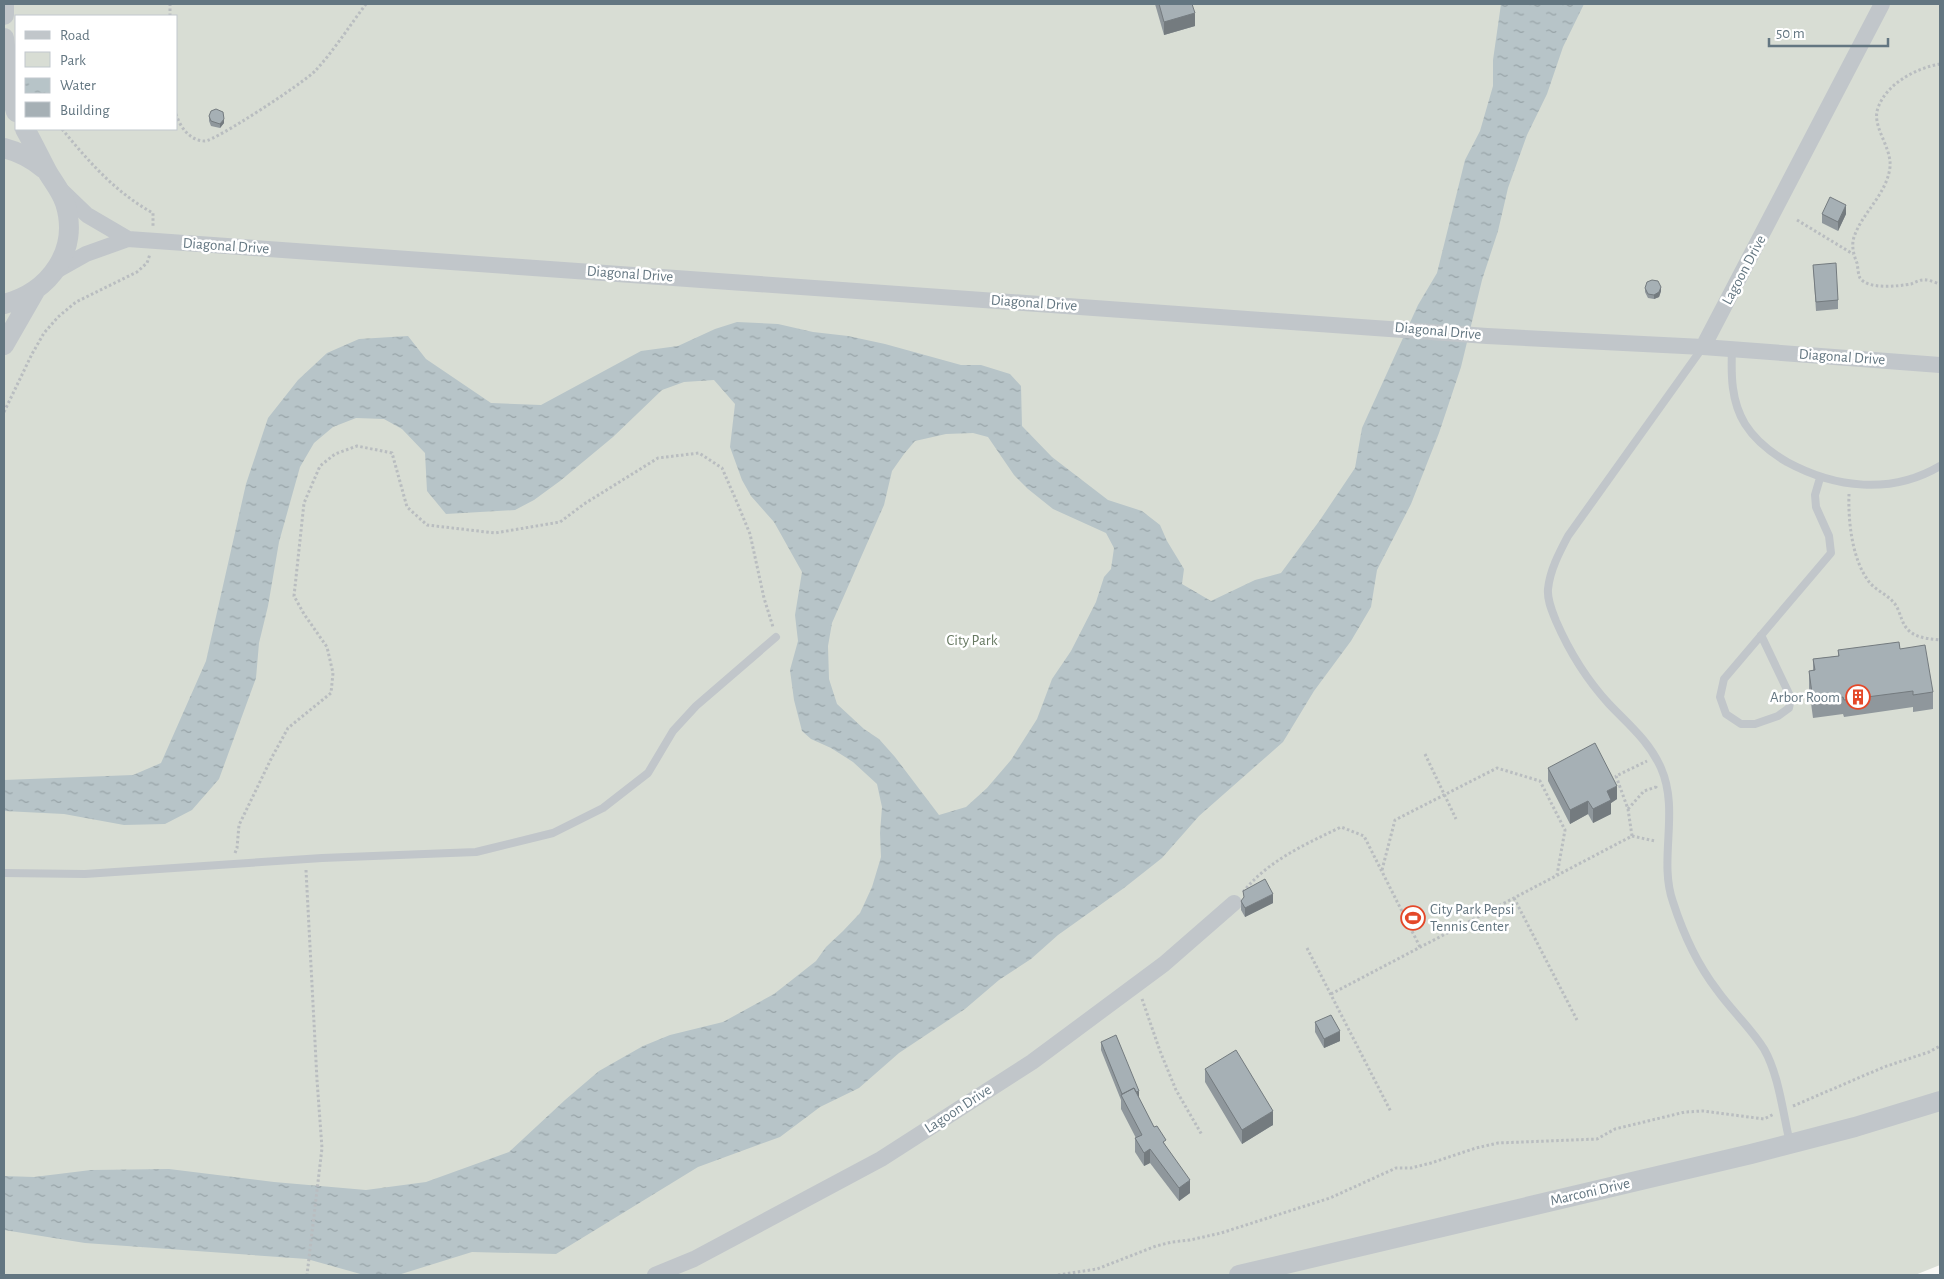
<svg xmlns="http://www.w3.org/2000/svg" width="1944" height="1279" font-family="'Alegreya Sans',sans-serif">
  <defs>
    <pattern id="water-ripples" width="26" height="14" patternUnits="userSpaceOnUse" patternTransform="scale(1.25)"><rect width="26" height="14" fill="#b7c4c8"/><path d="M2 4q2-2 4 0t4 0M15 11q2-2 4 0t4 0" fill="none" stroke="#98a4a8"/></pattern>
  </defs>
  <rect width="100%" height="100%" fill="#f8f8f5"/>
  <path fill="#d8ddd4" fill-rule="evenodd" d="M4,4H1940V1265L1915,1275H4ZM16,16H176V129H16Z"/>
  <path fill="url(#water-ripples)" fill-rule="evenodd" d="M1501,4H1584L1563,47L1547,94L1527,135L1508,188L1498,231L1482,280L1461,367L1439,433L1411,504L1377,570L1371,607L1351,641L1314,691L1283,742L1199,816L1162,858L1124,888L1058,935L1031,959L999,980L965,1009L899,1053L859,1088L820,1107L780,1137L698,1167L556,1254L472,1252L398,1275H364L307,1259L85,1243L4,1230V1176L34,1177L91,1170L169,1169L274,1182L366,1190L426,1182L509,1152L565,1100L599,1071L643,1046L670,1035L723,1022L774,994L816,961L826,947L843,931L860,913L872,887L881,857L880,833L882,807L877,784L853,762L831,748L811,739L802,731L794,700L790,670L798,641L795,615L802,572L774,522L751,496L742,480L730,447L735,404L714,380L684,382L662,390L613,437L560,481L534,500L515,510L446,514L427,491L425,453L402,429L384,419L356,418L333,427L314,443L300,467L279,542L268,606L259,643L256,678L219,779L192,810L165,824L124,825L64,814L4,811V780L133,775L161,763L206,661L246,484L268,418L298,380L327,353L359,339L408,336L426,359L491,403L541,405L641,351L678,346L715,329L737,322L778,324L813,332L848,336L885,344L961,365H981L1010,374L1021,386L1022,426L1052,457L1108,500L1142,511L1160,525L1167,541L1184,569L1182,584L1211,601L1255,580L1281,573L1320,520L1355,468L1362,428L1418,305L1437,273L1465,160L1480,131L1493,86V60ZM973,433L988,437L1014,475L1028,489L1053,509L1106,533L1114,548L1111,569L1104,577L1096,602L1071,651L1052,679L1037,719L1011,760L987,788L966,807L939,815L895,757L879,739L864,729L837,704L829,679L828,646L832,623L884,505L892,471L904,454L915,441L946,434Z"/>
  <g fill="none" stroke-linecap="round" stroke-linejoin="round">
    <path stroke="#b9bdc0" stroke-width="3" stroke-dasharray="2.5 2.5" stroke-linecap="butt" d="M170,16V4
      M1940,64C1916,68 1886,84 1878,108C1871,126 1892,147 1890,167C1887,194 1862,213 1854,237C1851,246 1854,256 1857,263C1858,268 1858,274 1860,278C1868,290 1899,286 1911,284C1916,282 1921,279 1926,280C1930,280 1936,283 1940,284
      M176,114C180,127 190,141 205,141C215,141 305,82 315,71C333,52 350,25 366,4
      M62,129C88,161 116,193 153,213V226
      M1797,220L1853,254
      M4,412L32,354L44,333L58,317L76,302L137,272L147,263L150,254
      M1849,494C1848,521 1852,561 1870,583C1877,591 1888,595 1894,603C1898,607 1900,615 1902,620C1909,638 1924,638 1940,640
      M1425,754L1456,819
      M1628,809L1644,791L1656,787L1655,785
      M1632,836L1628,809L1616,776L1647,761
      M235,853L237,848L239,825L272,757L288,728L331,693L333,673L327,647L304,614L294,596L304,503L320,466L335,454L357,446L392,453L407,507L427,525L495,533L560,522L584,504L658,458L699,453L722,468L736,500L750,534L764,598L773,627
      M306,870L317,1080L322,1148L307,1275
      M1382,870L1395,820L1497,768L1540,781L1565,830L1557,875
      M1243,892C1269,860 1304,845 1341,827L1364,836L1420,947
      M1514,898L1577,1020
      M1307,948L1391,1112
      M1331,994L1632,836L1655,841
      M1142,999L1160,1051L1176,1090L1202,1135
      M1793,1106L1884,1067L1929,1052L1940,1046
      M1058,1275L1097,1269L1156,1246L1172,1242L1190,1240L1221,1233L1330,1198L1396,1168H1411L1431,1163L1476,1148L1498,1143L1597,1139L1615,1129L1685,1112L1703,1111L1764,1119L1774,1114"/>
    <path stroke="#c1c6ca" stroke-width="8" d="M1703,347L1568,536C1559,553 1550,570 1548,589C1547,600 1552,611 1556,621C1569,651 1587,680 1609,704C1629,725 1649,741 1661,768C1680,811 1658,860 1673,902C1683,933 1697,964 1717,990C1731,1010 1751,1028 1764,1049C1779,1075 1783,1114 1790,1143
      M1732,349C1731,375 1731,401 1745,424C1755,440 1770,452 1787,462C1835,488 1891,495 1940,466
      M1761,635L1791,698L1789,708L1778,716L1755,724H1741L1726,714L1720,697L1724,679L1831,553L1829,536L1816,507L1815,495L1820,478
      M4,873L85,874L322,858L476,852L553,833L603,808L648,773L673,731L696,706L776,637"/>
    <path stroke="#c1c6ca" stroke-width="16" d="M60,189L87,215L128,239
      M54,272L86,254L128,239L1487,336L1703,347L1940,365
      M1703,347L1882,4
      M655,1275L694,1259L881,1159L1032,1062L1164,964L1234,903"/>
    <path stroke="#c1c6ca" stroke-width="20" d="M4,15V4
      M4,38L11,95L16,112
      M4,148C19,152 32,158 44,169
      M4,304C50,292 80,250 65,203C61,191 54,183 48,173C40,158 33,143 25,129
      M4,345L35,291
      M1239,1275L1751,1154L1855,1127L1940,1101"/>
  </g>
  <path fill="#8f979c" d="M1155,4H1192L1195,26L1164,35Z
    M209,116L224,123L220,128L211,126L209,121Z
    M1822,214H1846L1838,231L1822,223Z
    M1813,265L1838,300V309L1816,311Z
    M1645,288L1661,291L1659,297L1654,299L1648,298L1645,292Z
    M1900,649L1933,692V709L1913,712V707L1844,717L1843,714L1813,718L1809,688V671H1813V659L1838,656V650Z
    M1548,768L1617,799L1611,803V814L1593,823L1588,814L1570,824L1548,781Z
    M1241,901L1273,903L1245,917L1241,910Z
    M1315,1022L1340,1041L1324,1048L1315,1032Z
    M1101,1042L1139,1099L1154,1127L1166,1146L1190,1193L1179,1201L1150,1163L1144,1166L1135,1152V1138H1136L1121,1109V1100L1101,1050Z
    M1205,1069L1273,1125L1242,1144L1205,1082Z"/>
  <path fill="#747b7f" d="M1195,13V26L1164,35V22Z
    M224,119V123L220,128V124Z
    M1846,205V214L1838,231V222Z
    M1661,287V291L1659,297L1654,299V295Z
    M1617,786V799L1611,803V814L1593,823V809L1607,791Z
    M1588,801V814L1570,824V810Z
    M1273,894V903L1245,917V908Z
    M1340,1031V1041L1324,1048V1039Z
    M1139,1091V1099L1123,1100Z
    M1273,1111V1125L1242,1144V1130Z
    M1150,1149V1163L1144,1166V1153Z
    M1190,1180V1193L1179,1201V1188Z"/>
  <path fill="#a6b0b5" stroke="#747b7f" d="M1159,4H1192L1195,13L1164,22Z
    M216,109L223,112L224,119L220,124L211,121L209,116L211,111Z
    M1830,197L1846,205L1838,222L1822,214Z
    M1836,263L1838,300L1816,302L1813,265Z
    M1652,280L1658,281L1661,287L1659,292L1654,295L1648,294L1645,288L1647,282Z
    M1899,642L1900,649L1925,645L1933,692L1913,695V691L1844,700L1843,697L1813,701L1809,671L1815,670L1813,659L1839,656L1838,650Z
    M1595,743L1617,786L1607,791L1611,800L1593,809L1588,801L1570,810L1548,768Z
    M1265,879L1273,894L1245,908L1241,901L1244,897L1243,891Z
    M1331,1015L1340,1031L1324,1039L1315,1022Z
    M1116,1035L1139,1091L1136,1092L1134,1088L1122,1094L1101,1042Z
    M1236,1050L1273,1111L1242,1130L1205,1069Z
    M1134,1088L1154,1127L1157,1126L1166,1140L1163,1142L1190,1180L1179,1188L1150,1149L1144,1153L1135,1138L1142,1135L1121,1095Z"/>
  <defs>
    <g id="building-ring" transform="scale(1.25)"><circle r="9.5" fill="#fff" stroke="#e44829" stroke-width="1.5"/><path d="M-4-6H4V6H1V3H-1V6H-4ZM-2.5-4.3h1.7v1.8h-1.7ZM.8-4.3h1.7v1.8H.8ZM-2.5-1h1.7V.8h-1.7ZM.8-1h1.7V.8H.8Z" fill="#e44829"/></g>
    <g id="stadium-ring" transform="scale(1.25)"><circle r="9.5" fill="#fff" stroke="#e44829" stroke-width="1.5"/><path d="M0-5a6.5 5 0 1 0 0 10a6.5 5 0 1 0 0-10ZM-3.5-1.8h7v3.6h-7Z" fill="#e44829"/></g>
  </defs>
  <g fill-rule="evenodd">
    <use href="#building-ring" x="1858" y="697"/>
    <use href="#stadium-ring" x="1413" y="918"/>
  </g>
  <g text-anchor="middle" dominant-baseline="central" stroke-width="5" stroke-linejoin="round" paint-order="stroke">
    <g font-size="15" fill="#637681" stroke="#fff">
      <text transform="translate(226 246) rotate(4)">Diagonal Drive</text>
      <text transform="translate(1744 270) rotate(-62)">Lagoon Drive</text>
      <text transform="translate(630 274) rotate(4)">Diagonal Drive</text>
      <text transform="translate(1034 303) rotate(4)">Diagonal Drive</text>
      <text transform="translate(1438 331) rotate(5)">Diagonal Drive</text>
      <text transform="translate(1842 357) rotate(4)">Diagonal Drive</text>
      <text transform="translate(958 1109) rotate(-33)">Lagoon Drive</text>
      <text transform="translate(1590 1192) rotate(-13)">Marconi Drive</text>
    </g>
    <g font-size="15" fill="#677962" stroke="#fff">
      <text x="972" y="640">City Park</text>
    </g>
    <g font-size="15" fill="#637681" stroke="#fff" text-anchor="end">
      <text x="1840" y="697">Arbor Room</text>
      <text x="1430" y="909" text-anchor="start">City Park Pepsi<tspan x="1430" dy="17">Tennis Center</tspan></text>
    </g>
  </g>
  <rect width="1944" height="1279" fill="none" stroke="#637681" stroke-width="10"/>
  <rect x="15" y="15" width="162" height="115" fill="#ffffff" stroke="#c1c8cd"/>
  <rect x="25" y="31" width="25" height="8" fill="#c1c6ca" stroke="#c1c8cd"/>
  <text x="60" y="40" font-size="15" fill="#637681">Road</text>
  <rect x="25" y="52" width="25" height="15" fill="#d8ddd4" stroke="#c1c8cd"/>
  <text x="60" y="65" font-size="15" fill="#637681">Park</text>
  <rect x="25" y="78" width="25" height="15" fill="url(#water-ripples)" stroke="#c1c8cd"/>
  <text x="60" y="90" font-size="15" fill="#637681">Water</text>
  <rect x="25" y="102" width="25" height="15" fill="#a6b0b5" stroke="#c1c8cd"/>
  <text x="60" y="115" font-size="15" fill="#637681">Building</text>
  <path d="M1769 38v8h119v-8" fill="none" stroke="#637681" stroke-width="2.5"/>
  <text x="1776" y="38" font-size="15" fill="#637681" stroke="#ffffff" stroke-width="4" paint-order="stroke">50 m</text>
</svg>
